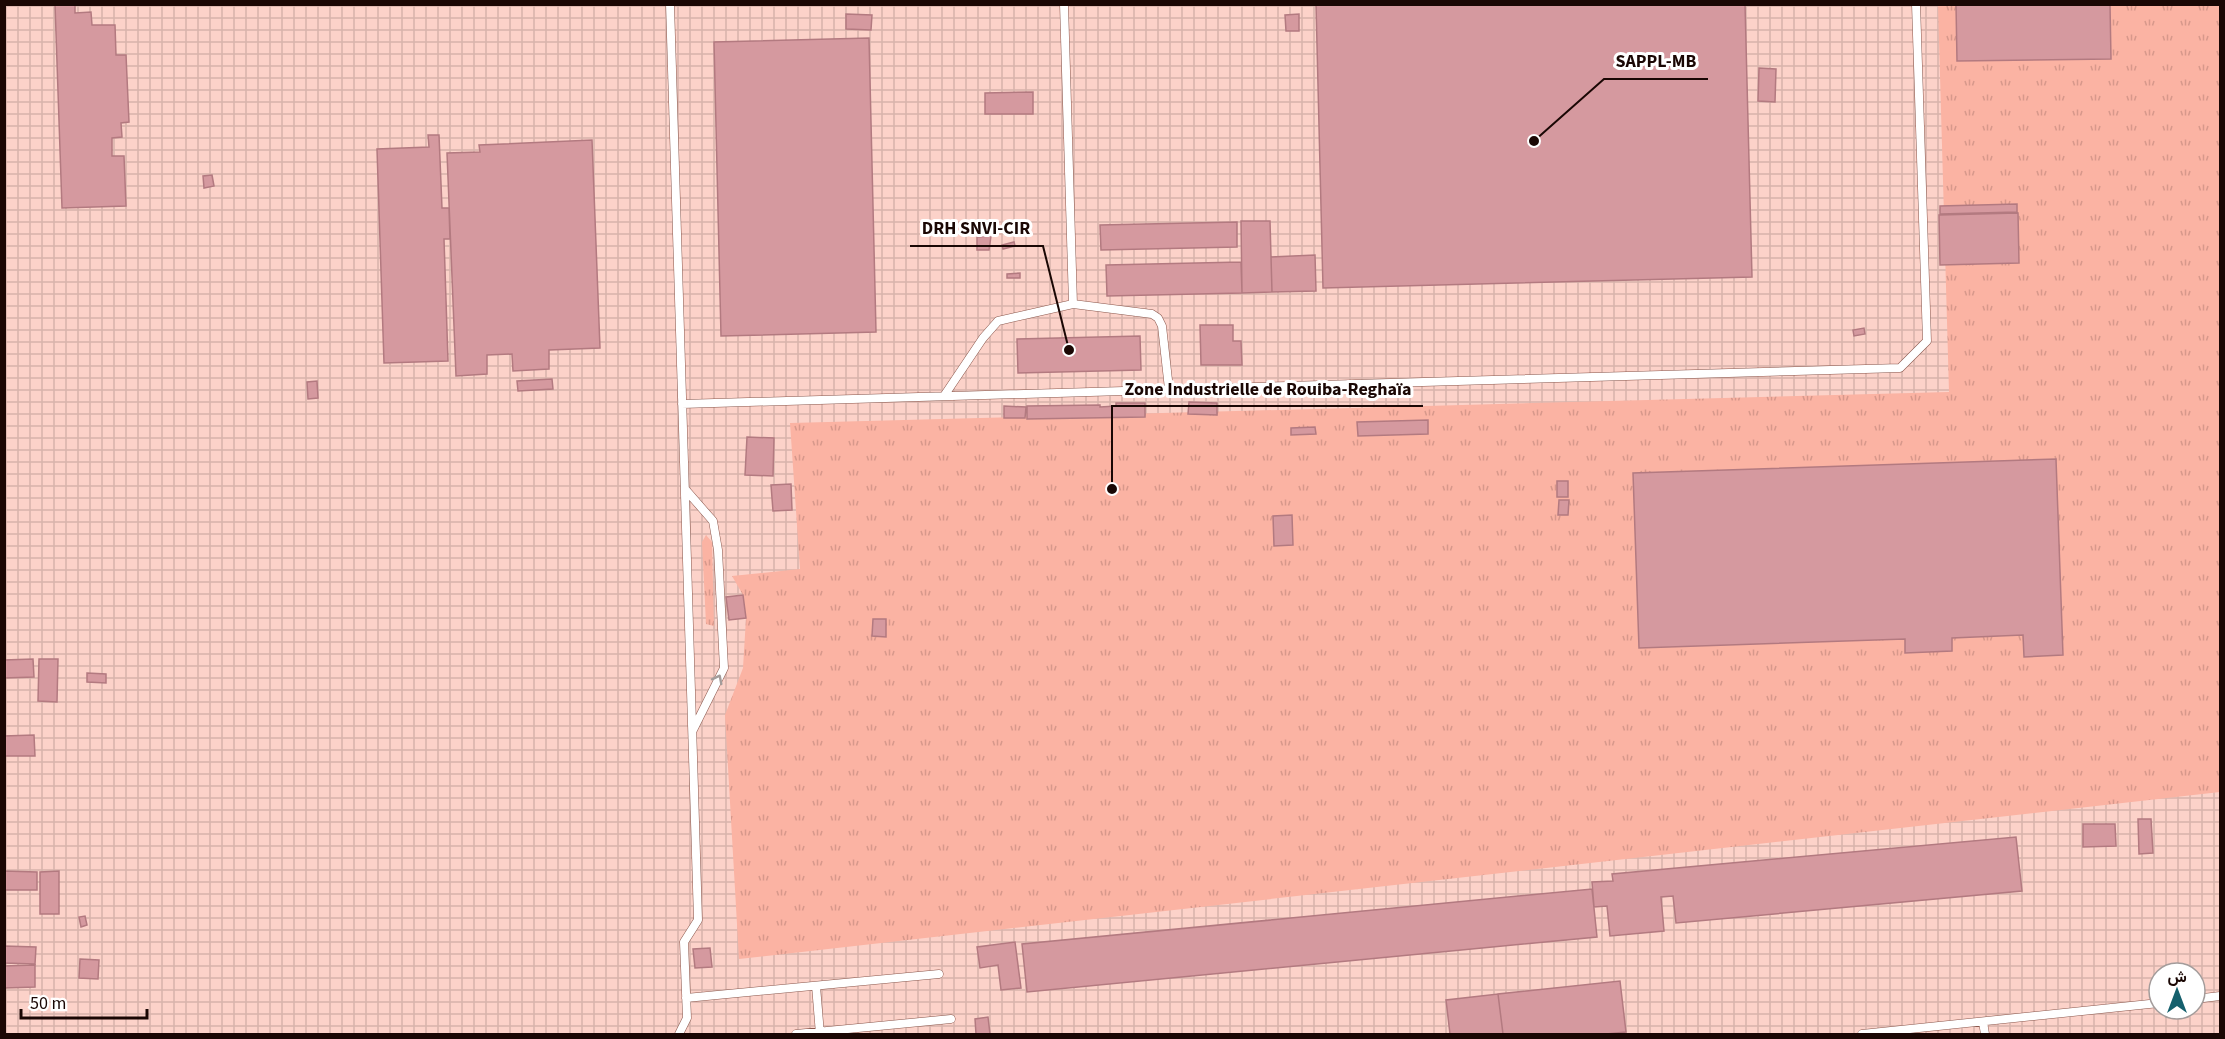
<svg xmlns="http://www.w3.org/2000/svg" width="2225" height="1039" font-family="'Source Sans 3',Vazirmatn,sans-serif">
  <defs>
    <pattern id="industrial-grid" width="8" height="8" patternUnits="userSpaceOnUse" patternTransform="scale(1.5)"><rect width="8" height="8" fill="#fcd2c9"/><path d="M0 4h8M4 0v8" fill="none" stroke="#d7b3ab"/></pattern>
    <pattern id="grass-tufts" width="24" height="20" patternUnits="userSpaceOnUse" patternTransform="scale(1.5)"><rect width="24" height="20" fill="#fbb3a3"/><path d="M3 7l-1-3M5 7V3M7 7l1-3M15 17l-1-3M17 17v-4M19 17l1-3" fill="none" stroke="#d7988b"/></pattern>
  </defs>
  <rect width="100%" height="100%" fill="#fce3de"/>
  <path fill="url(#industrial-grid)" fill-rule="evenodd" d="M5,5H2220V1034H5ZM2159,973H2195V1009H2159Z"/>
  <path fill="url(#grass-tufts)" d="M1938,5H2220V792L739,959L725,715L743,668L746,618L743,595L732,576L800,569L790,423L1949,392Z
    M706,535L712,542L714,626L706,624L702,542Z"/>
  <path fill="#d5999f" stroke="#b37a80" stroke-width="1.5" d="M55,4H75V13L91,12L92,25H115L116,55H126L129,122L121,123L122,137L112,138V156H124L126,206L62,208Z
    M1316,4H1745L1752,277L1323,288Z
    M1956,4H2110L2111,59L1957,61Z
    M846,14L872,15L871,30L846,29Z
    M1299,14V31H1286L1285,15Z
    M869,38L876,332L721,336L714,42Z
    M1759,68L1776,69L1775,102L1758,101Z
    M1033,92V114H985V93Z
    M428,135H439L442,208H449L450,239H444L448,361L384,363L377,149L429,147Z
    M592,140L600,348L549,350V369L513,371L512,354L487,355V374L456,376L447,153L480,152L479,145Z
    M212,175L214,186L204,188L203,176Z
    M2017,204V212L1940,214V206Z
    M2018,213L2019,263L1940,265L1939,215Z
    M1241,221H1270L1272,292L1242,293Z
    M1237,222V247L1101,250L1100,225Z
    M991,236L989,250H977V237Z
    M1014,242L1015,246L1003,249L1002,245Z
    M1315,255L1316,291L1272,292L1271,257Z
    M1241,262L1242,293L1107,296L1106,265Z
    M1020,273V278H1007V274Z
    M1200,325H1233V341H1241L1242,365H1201Z
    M1864,328L1865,334L1854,336L1853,330Z
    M1140,336L1141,370L1018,373L1017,339Z
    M552,379L553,389L518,391L517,381Z
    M317,381L318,398L308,399L307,382Z
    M1189,402L1217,403V415L1188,414Z
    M1116,403H1145V417L1027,419V406L1100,405V407L1116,406Z
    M1004,406L1026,407L1025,418H1004Z
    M1428,420V434L1358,436L1357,422Z
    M1315,427L1316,434L1291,435V428Z
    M747,437L774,438L773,476L745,475Z
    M2056,459L2063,655L2024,657L2023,635L1952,638V651L1905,653V639L1639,648L1633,473Z
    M1557,481H1568V497H1557Z
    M791,484L792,510L773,511L771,485Z
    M1559,500H1569L1568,515H1558Z
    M1292,515L1293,545L1274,546L1273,516Z
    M743,595L746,618L729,620L726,597Z
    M873,619H886V637L872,636Z
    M33,659L34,677L4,678V660Z
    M39,659H58L57,702L38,701Z
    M87,673L106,674V683L87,682Z
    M34,735L35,756H4V736Z
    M2138,819H2151L2153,853L2139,854Z
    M2083,824H2115L2116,846L2083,847Z
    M2016,837L2022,891L1676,923L1673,896L1661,897L1664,931L1610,936L1607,906L1594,907L1592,882L1613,881L1612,874Z
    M4,871L37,872V890H4Z
    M59,871V914H40V872Z
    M1592,889L1597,937L1027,992L1022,944Z
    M85,916L87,925L81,927L79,917Z
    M1015,942L1021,988L1001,990L998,965L980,968L977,947Z
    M4,946L36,947L35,964L4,963Z
    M710,948L712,967L695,968L693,949Z
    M80,959L99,960L98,979L79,978Z
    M35,965V987L4,988V966Z
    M1620,981L1626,1032L1606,1034H1503L1498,994Z
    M1498,994L1503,1034H1450L1446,1000Z
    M988,1017L990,1034H976L975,1019Z"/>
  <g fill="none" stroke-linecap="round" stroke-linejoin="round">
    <g stroke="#8a564b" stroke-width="9">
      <path id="lane" d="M670,4L698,920L684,942L687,1018L679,1034
        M1073,304L1152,314L1158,318L1162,326L1169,389
        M944,396L983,338L998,321L1073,304L1064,4
        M682,404L1900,368L1927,341L1916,4
        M685,489L713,521L718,550L724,668L693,730
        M816,986L820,1034
        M686,998L939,974
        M2195,999L2220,996
        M1983,1022L1985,1034
        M796,1034L951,1019
        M1862,1034L2159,1003"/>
    </g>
    <use href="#lane" stroke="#fff" stroke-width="8"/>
  </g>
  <defs><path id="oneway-chevron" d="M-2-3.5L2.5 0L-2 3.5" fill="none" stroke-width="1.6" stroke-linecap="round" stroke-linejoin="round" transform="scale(1.5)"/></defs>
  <use stroke="#a39c9b" href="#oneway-chevron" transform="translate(718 679) rotate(-63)"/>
  <path fill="none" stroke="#1a0704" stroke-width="2" d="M1534 141L1604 79H1708M1069 350L1043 246H910M1112 489L1112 406H1423"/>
  <g fill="#1a0704" stroke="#fff" stroke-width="2">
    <circle cx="1534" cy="141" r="6"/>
    <circle cx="1069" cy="350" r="6"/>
    <circle cx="1112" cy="489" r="6"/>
  </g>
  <g font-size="18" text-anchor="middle" font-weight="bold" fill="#1a0704" stroke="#fff" stroke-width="6" stroke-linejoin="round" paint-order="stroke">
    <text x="1656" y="67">SAPPL-MB</text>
    <text x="976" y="234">DRH SNVI-CIR</text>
    <text x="1268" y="395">Zone Industrielle de Rouiba-Reghaïa</text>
  </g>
  <rect width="2225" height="1039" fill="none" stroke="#1a0704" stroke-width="12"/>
  <g transform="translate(2177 991)"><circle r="28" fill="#ffffff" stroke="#a39c9b" stroke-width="1.5"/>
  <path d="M0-4.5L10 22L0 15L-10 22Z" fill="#15606d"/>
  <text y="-9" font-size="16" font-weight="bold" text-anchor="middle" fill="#1a0704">ش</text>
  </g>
  <path d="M21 1009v9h126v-9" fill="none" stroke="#1a0704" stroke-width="3"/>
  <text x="30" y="1009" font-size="18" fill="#1a0704" stroke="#ffffff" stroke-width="4.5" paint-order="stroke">50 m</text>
</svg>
